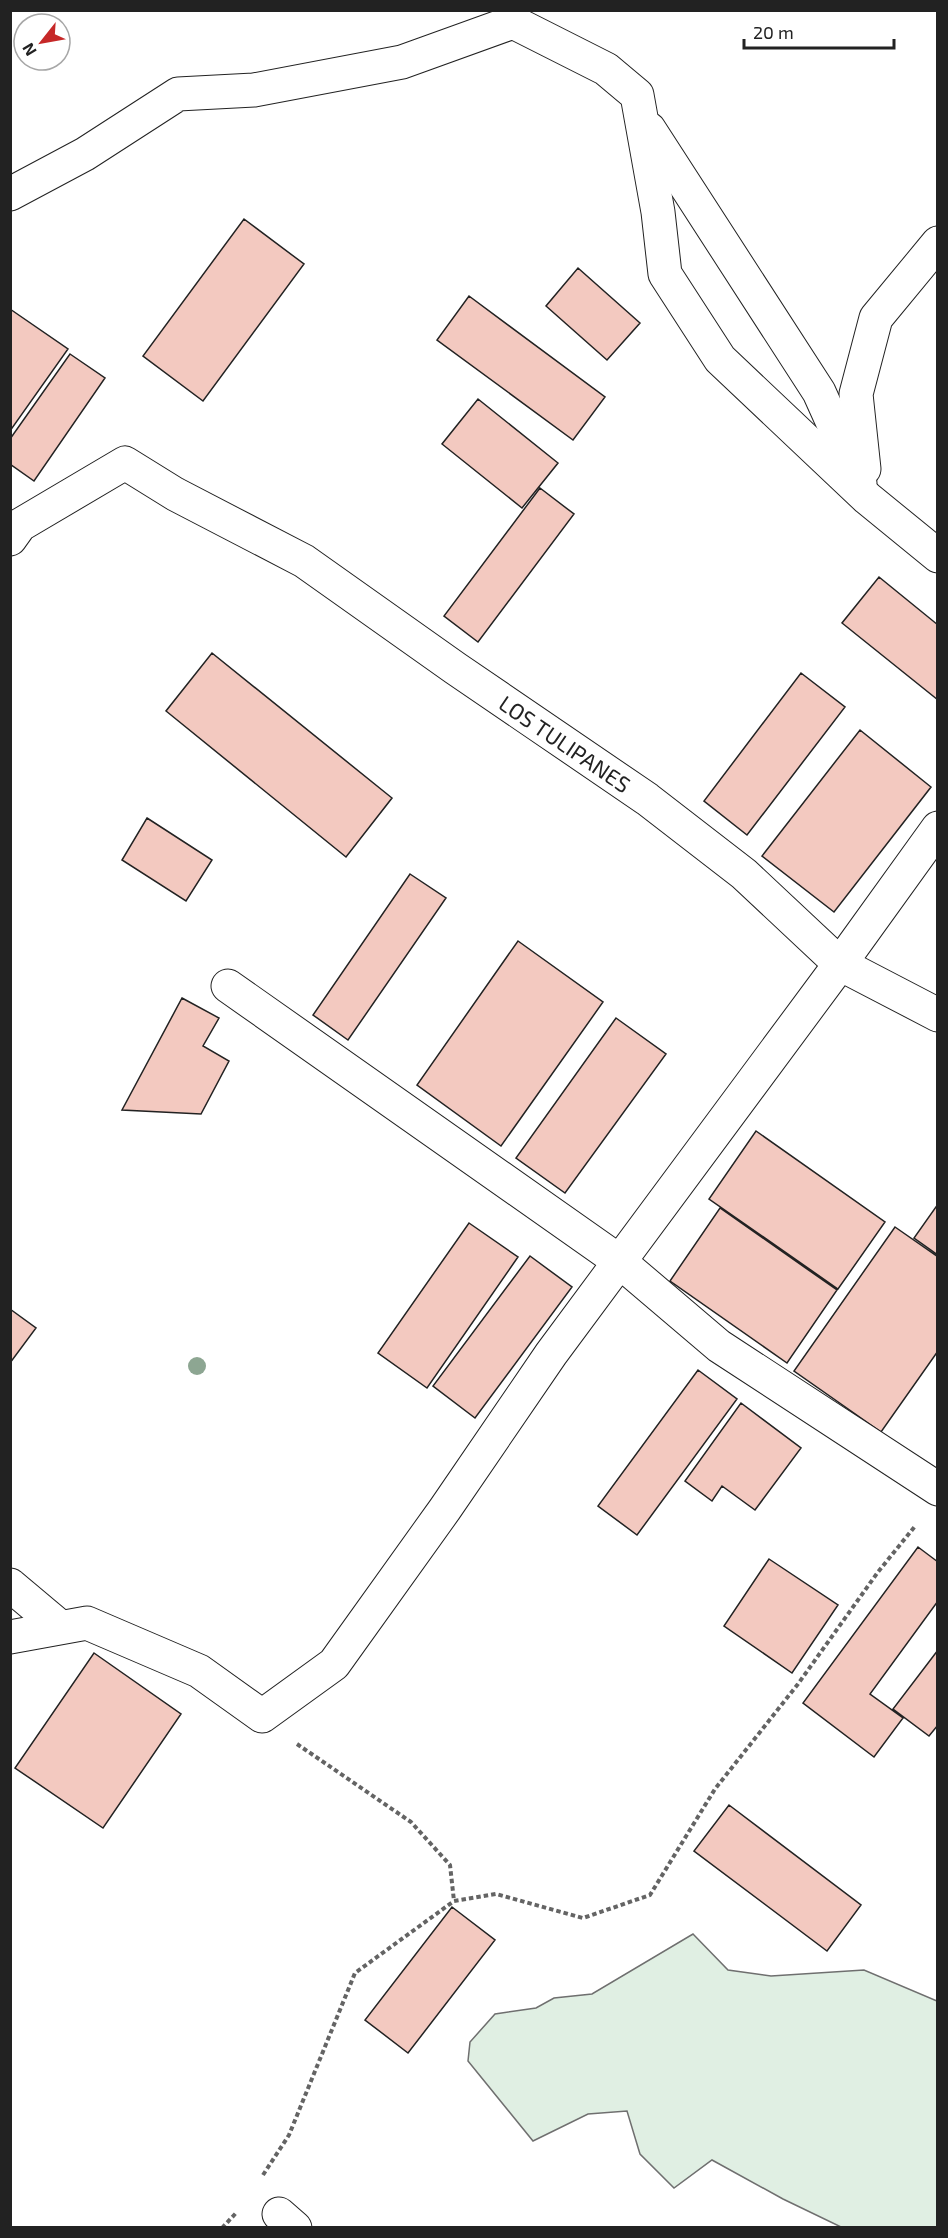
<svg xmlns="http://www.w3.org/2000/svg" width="948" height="2238" font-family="'Exo 2',sans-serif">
  <rect width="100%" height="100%" fill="#fff"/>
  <path fill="#e0efe3" stroke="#6f6f6f" stroke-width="1.5" d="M693,1934L728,1970L771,1976L864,1970L937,2001V2227H841L783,2199L712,2160L674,2188L640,2154L627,2111L588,2114L533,2141L468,2061L470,2042L495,2014L536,2008L554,1998L592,1994Z"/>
  <path fill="#f3c9c0" stroke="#222" stroke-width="1.5" d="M244,219L304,264L203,401L143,356Z
    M578,268L640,323L607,360L546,306Z
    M469,296L605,397L573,440L437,340Z
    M10,309L68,349L10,431Z
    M70,354L105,378L34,481L10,464V439Z
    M478,399L558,463L522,508L442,444Z
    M540,488L574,514L478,642L444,616Z
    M879,577L938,625V700L842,623Z
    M212,653L392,798L346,857L166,711Z
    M801,673L845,707L747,835L704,801Z
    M860,730L931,787L834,912L762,856Z
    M147,818L212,860L186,901L122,860Z
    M410,874L446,898L348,1040L313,1015Z
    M518,941L603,1002L501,1146L417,1085Z
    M182,998L219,1018L203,1046L229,1061L201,1114L122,1110Z
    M616,1018L666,1054L565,1193L516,1158Z
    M756,1131L885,1222L838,1289L709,1199Z
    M938,1204V1255L914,1238Z
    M720,1208L837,1290L787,1363L670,1281Z
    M469,1223L518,1257L427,1388L378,1353Z
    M895,1227L938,1257V1351L881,1432L794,1371Z
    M530,1256L572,1287L475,1418L433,1386Z
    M10,1309L36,1328L10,1363Z
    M698,1370L737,1399L637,1535L598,1506Z
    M741,1403L801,1448L755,1510L722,1486L712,1501L685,1481Z
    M918,1547L938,1562V1601L870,1694L903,1718L874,1757L803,1703Z
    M769,1559L838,1605L792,1673L724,1626Z
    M938,1650V1725L929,1736L893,1709Z
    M94,1653L181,1714L103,1828L15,1768Z
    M729,1805L861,1905L827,1951L694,1851Z
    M452,1907L495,1940L408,2053L365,2020Z"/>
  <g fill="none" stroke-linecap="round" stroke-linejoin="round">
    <g stroke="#222" stroke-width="35">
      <g id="minor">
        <path d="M649,129L819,392L860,483"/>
        <path d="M10,194L85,154L178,94L254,90L402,62L513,22L606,69L637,95L658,212L665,274L720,359L867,498L938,556"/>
        <path d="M864,469L856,394L876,318L938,243"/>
        <path id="s1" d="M10,539L20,525L125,463L175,494L304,561L455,668L647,799L744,874L840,964L938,1015"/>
        <path d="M228,986L619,1261L719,1346L938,1489"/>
        <path d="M10,1585L60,1627"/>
        <path d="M10,1637L87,1623L199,1671L262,1716L334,1664L445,1509L551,1354L840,964L938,828"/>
        <path d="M279,2214L295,2228"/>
      </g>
    </g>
    <path stroke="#646464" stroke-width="4" stroke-dasharray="4.5 3" stroke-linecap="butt" d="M297,1744L411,1822L450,1865L454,1901L496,1894L583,1918L650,1895L715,1789L798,1684L878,1572L916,1525
      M263,2175L289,2135L355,1973L454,1901
      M222,2228L236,2213"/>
    <use href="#minor" stroke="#fff" stroke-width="33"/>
  </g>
  <circle fill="#8da692" cx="197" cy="1366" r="9"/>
  <g text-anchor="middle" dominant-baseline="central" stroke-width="4.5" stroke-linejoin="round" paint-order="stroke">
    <g font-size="22" fill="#222" stroke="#fff">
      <text stroke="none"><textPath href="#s1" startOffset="662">LOS TULIPANES</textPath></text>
    </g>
  </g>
  <rect width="948" height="2238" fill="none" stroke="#222222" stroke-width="24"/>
  <g transform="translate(42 42) rotate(239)"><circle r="28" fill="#ffffff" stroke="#a7a7a7" stroke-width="1.5"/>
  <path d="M0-4.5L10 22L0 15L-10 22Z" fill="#c62828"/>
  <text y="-9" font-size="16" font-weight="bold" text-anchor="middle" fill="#222222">N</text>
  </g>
  <path d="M744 39v9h150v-9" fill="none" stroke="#222222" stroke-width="3"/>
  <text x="753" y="39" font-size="18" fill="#222222" stroke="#ffffff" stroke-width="4.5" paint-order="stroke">20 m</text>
</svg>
